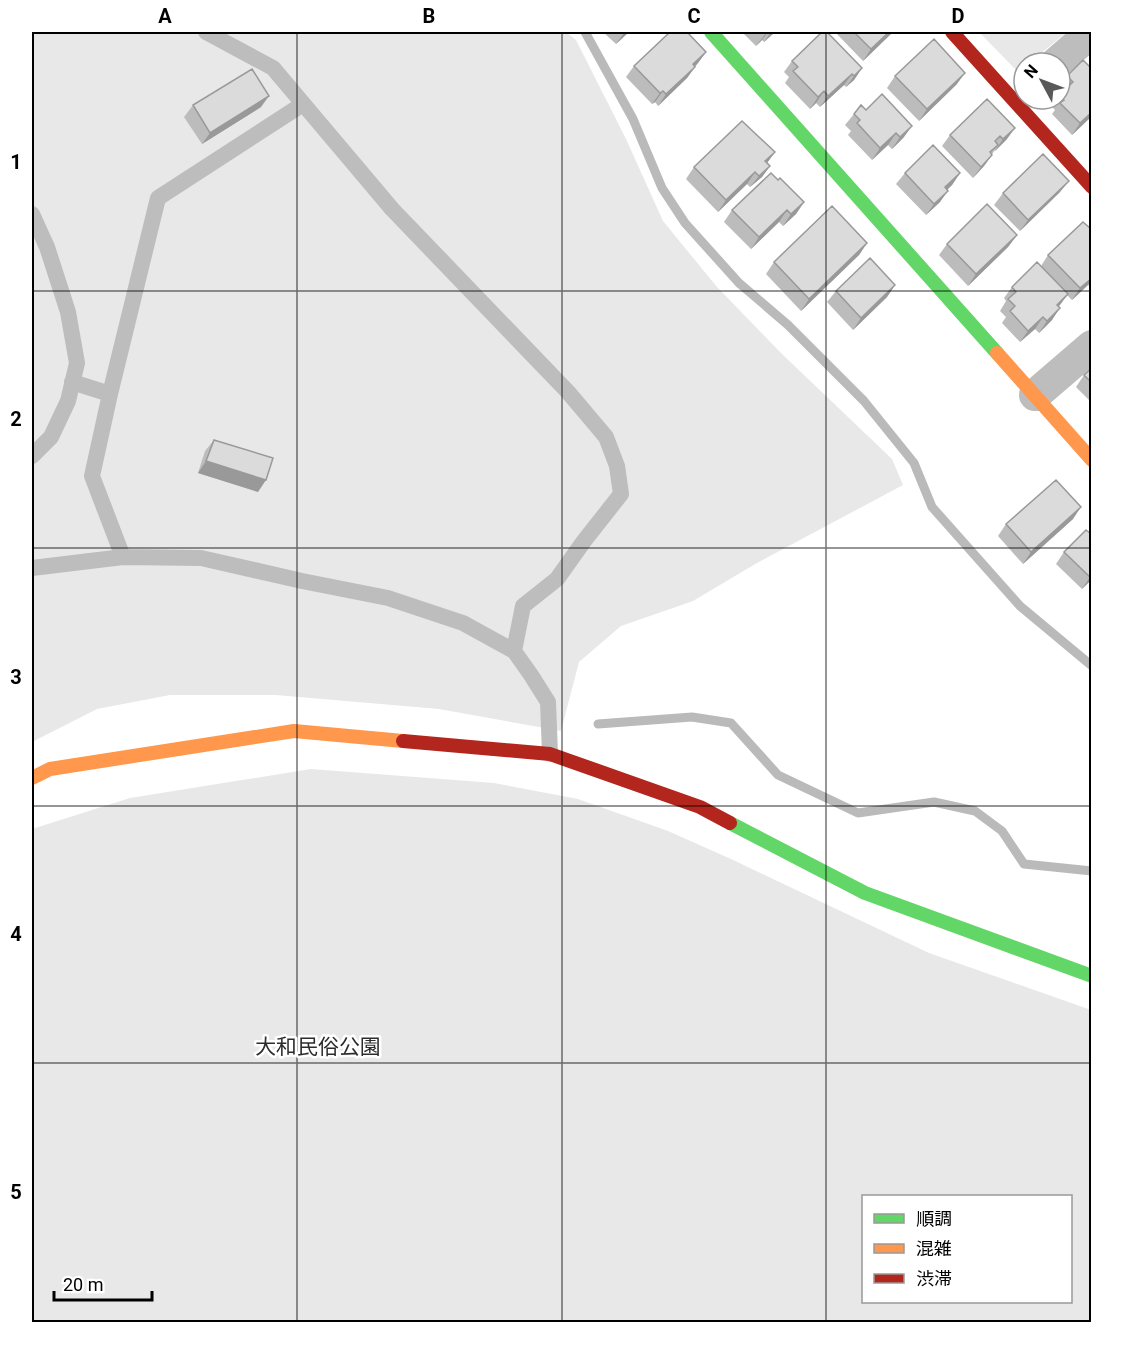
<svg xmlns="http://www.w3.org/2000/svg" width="1123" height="1354" font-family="Roboto,'Noto Sans JP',sans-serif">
  <rect width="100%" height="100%" fill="#fff"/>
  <path fill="#e8e8e8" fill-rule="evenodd" d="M32,32H566L576,40L626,139L663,221L717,287L782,354L892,459L903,485L757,563L693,601L621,626L579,662L561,731L439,709L276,695H170L97,709L32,742Z
    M979,32H1067L1029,63H1024V67L1018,72Z
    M311,769L494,783L578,799L668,831L731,859L929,953L1091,1010V1322H32V829L130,798ZM864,1196H1070V1302H864Z"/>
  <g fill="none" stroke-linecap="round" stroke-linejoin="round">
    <path stroke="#bababa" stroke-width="9" d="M585,32L633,119L662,188L685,223L739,283L788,325L864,401L914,463L932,507L1020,606L1092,666
      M598,724L692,717L731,723L778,775L858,813L934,802L975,811L1002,831L1024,864L1092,871"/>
    <path stroke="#bdbdbd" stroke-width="16" d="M206,32L273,68L392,209L568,392L606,437L617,466L621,494L584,541L557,579L523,606L514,651
      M32,214L47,247L68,312L77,363L68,401L51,437L32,456
      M72,382L110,394
      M123,557L92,476L110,394L158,198L303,104
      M32,568L123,557L201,558L302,581L388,598L463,623L514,651L531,675L548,702L550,754"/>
    <path stroke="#bdbdbd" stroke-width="32" d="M1056,63L1092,32
      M1035,395L1092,346"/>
    <path stroke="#63d668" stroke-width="14" d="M711,32L997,353
      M730,823L865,893L1092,976"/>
    <path stroke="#ff974d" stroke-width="14" d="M997,353L1092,460
      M32,778L50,769L294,731L403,741"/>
    <path stroke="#b3261e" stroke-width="14" d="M952,32L1092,187
      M403,741L550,754L700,807L730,823"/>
  </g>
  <path fill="#bcbcbc" d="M603,32H629L616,44Z
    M742,32H775L764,42L762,40L756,46Z
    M835,32H893L863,61Z
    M706,52L687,78L658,106L655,102L652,104L626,77L634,66Z
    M792,61L862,68L854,80L846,87L844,85L820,107L816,103L810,109L785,83L789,77L784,72Z
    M1092,69V116L1072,135L1052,114L1055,110L1051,106L1056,99H1060V94L1063,91L1060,89V86L1067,76Z
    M895,76L957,84L919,121L887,88Z
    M987,99L1007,139L995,151V150L984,166L973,178L942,146L950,135Z
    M193,105L261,107L202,144L184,117Z
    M866,110L904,137L892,149L888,145L872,160L848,135L851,131L845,125L854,114Z
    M775,152L767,163L770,166L762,177L750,187L747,184L718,212L686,179L694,167Z
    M905,173H960L952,185L947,190L940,202L926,215L896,184Z
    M778,180L804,202L796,214L783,226L779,222L751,249L724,222L732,210Z
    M1060,192L1020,231L994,205L1003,193Z
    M1092,226V288L1088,285L1072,300L1067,295L1058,307L1052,320L1039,333L1035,329L1020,342L1002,323L1006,317L1000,311L1006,301L1004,298L1012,287L1041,266L1048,255Z
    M1017,235L1008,247L968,286L939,255L947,244Z
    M867,243L859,255L801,311L766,274L774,262Z
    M895,285L887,297L853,330L827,302L836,291Z
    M1092,368V399L1090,401L1076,387L1084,375Z
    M214,440L258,492L198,473L205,451Z
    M1073,519L1023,564L998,536L1006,524Z
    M1092,531V579L1082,589L1056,564L1064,552Z"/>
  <path fill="#999" d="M625,32H629L616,44L624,33Z
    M767,32H768L762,40L756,46Z
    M771,32H775L764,42Z
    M889,32H893L863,61L871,49Z
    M706,52L698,63L693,68L695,67L687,78L658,106L666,94L693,64Z
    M862,68L854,80L846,87L854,76Z
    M965,73L957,84L919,121L927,109Z
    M852,74L844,85L820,107L828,96Z
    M663,91L655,102L652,104L660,93Z
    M824,91L816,103L810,109L818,97Z
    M269,96L261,107L202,144L210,133Z
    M1092,112V116L1072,135L1080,123Z
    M912,126L904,137L892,149L900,137Z
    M1015,128L1007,139L995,151L1003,139Z
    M896,133L888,145L872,160L880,148Z
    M775,152L767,163L765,161Z
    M992,155L984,166L973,178L981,167Z
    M770,166L762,177L750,187L759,176Z
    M755,172L747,184L718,212L726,200Z
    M960,173L952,185L937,199L945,187Z
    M1069,181L1060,192L1020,231L1028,220Z
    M948,191L940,202L926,215L934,204Z
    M804,202L796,214L783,226L791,214Z
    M787,210L779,222L751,249L759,237Z
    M1017,235L1008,247L968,286L976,274Z
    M867,243L859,255L801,311L809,299Z
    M1092,278V280L1088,285L1072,300L1080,288Z
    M895,285L887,297L853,330L861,318Z
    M1068,294L1060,305L1049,316L1057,305Z
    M1060,308L1052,320L1039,333L1047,321Z
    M1043,317L1035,329L1020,342L1028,331Z
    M206,461L266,480L258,492L198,473Z
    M1081,507L1073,519L1023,564L1031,552Z
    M1092,576V579L1082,589L1090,577Z"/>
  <path fill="#dbdbdb" stroke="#999" stroke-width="1.5" d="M670,32H687L706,52L693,64L695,67L666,94L663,91L660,93L634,66Z
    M822,32H827L862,68L854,76L852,74L828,96L824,91L818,97L793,71L798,67L792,61Z
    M854,32H889L871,49Z
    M934,39L965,73L927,109L895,76Z
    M1083,60L1092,69V112L1080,123L1060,103L1064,100L1060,95V94L1073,82L1067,76Z
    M252,69L269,96L210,133L193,105Z
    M882,94L912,126L900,137L896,133L880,148L857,123L860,120L854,114L861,105L866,110Z
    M987,99L1015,128L1003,139L1000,136L995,141L998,145L990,152L992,155L981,167L950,135Z
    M742,121L775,152L765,161L770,166L759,176L755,172L726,200L694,167Z
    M933,145L960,173L945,187L948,191L934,204L905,173Z
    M1043,154L1069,181L1028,220L1003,193Z
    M771,173L778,180L780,178L804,202L791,214L787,210L759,237L732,210Z
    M987,204L1017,235L976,274L947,244Z
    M832,206L867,243L809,299L774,262Z
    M1083,222L1090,228L1092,226V278L1080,288L1048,255Z
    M870,258L895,285L861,318L836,291Z
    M1037,262L1068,294L1057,305L1060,308L1047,321L1043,317L1028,331L1010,311L1015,306L1008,299L1016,292L1012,287Z
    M1092,368V383L1084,375Z
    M214,440L273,458L266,480L206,461Z
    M1056,480L1081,507L1031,552L1006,524Z
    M1086,530L1090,533L1092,531V576L1090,577L1064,552Z"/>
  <path fill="none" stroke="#000" stroke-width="1.5" stroke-opacity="0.55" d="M297,32V1322M562,32V1322M826,32V1322M32,291H1092M32,548H1092M32,806H1092M32,1063H1092"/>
  <g text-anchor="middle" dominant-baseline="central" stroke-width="5" stroke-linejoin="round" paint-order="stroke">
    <g font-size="21" fill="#2c2c2c" stroke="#fff">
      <text x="318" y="1047">大和民俗公園</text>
    </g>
  </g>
  <rect width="1123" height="1354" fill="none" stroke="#ffffff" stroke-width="66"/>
  <rect x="862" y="1195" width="210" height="108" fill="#ffffff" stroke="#999999" stroke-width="1.5"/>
  <rect x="874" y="1214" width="30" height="9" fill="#63d668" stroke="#999999" stroke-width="1.5"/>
  <text x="916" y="1225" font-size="18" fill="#000000">順調</text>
  <rect x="874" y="1244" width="30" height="9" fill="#ff974d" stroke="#999999" stroke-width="1.5"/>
  <text x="916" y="1255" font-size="18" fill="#000000">混雑</text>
  <rect x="874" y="1274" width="30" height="9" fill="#b3261e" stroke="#999999" stroke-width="1.5"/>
  <text x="916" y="1285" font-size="18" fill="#000000">渋滞</text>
  <g transform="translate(1042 81) rotate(311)"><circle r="28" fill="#ffffff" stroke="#999999" stroke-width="1.5"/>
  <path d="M0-4.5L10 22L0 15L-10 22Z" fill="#595959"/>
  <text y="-9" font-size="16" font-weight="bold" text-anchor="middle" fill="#000000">N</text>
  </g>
  <path d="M54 1291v9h98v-9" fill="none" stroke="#000000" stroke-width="3"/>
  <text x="63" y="1291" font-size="18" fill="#000000" stroke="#ffffff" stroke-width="4.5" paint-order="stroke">20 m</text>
  <rect x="33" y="33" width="1057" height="1288" fill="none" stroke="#000" stroke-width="2"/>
  <g font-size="20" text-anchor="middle" font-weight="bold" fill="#000">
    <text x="165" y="23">A</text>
    <text x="429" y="23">B</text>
    <text x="694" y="23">C</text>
    <text x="958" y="23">D</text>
    <text x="16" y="169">1</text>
    <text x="16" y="426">2</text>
    <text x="16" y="684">3</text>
    <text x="16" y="941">4</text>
    <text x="16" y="1199">5</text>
  </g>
</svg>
